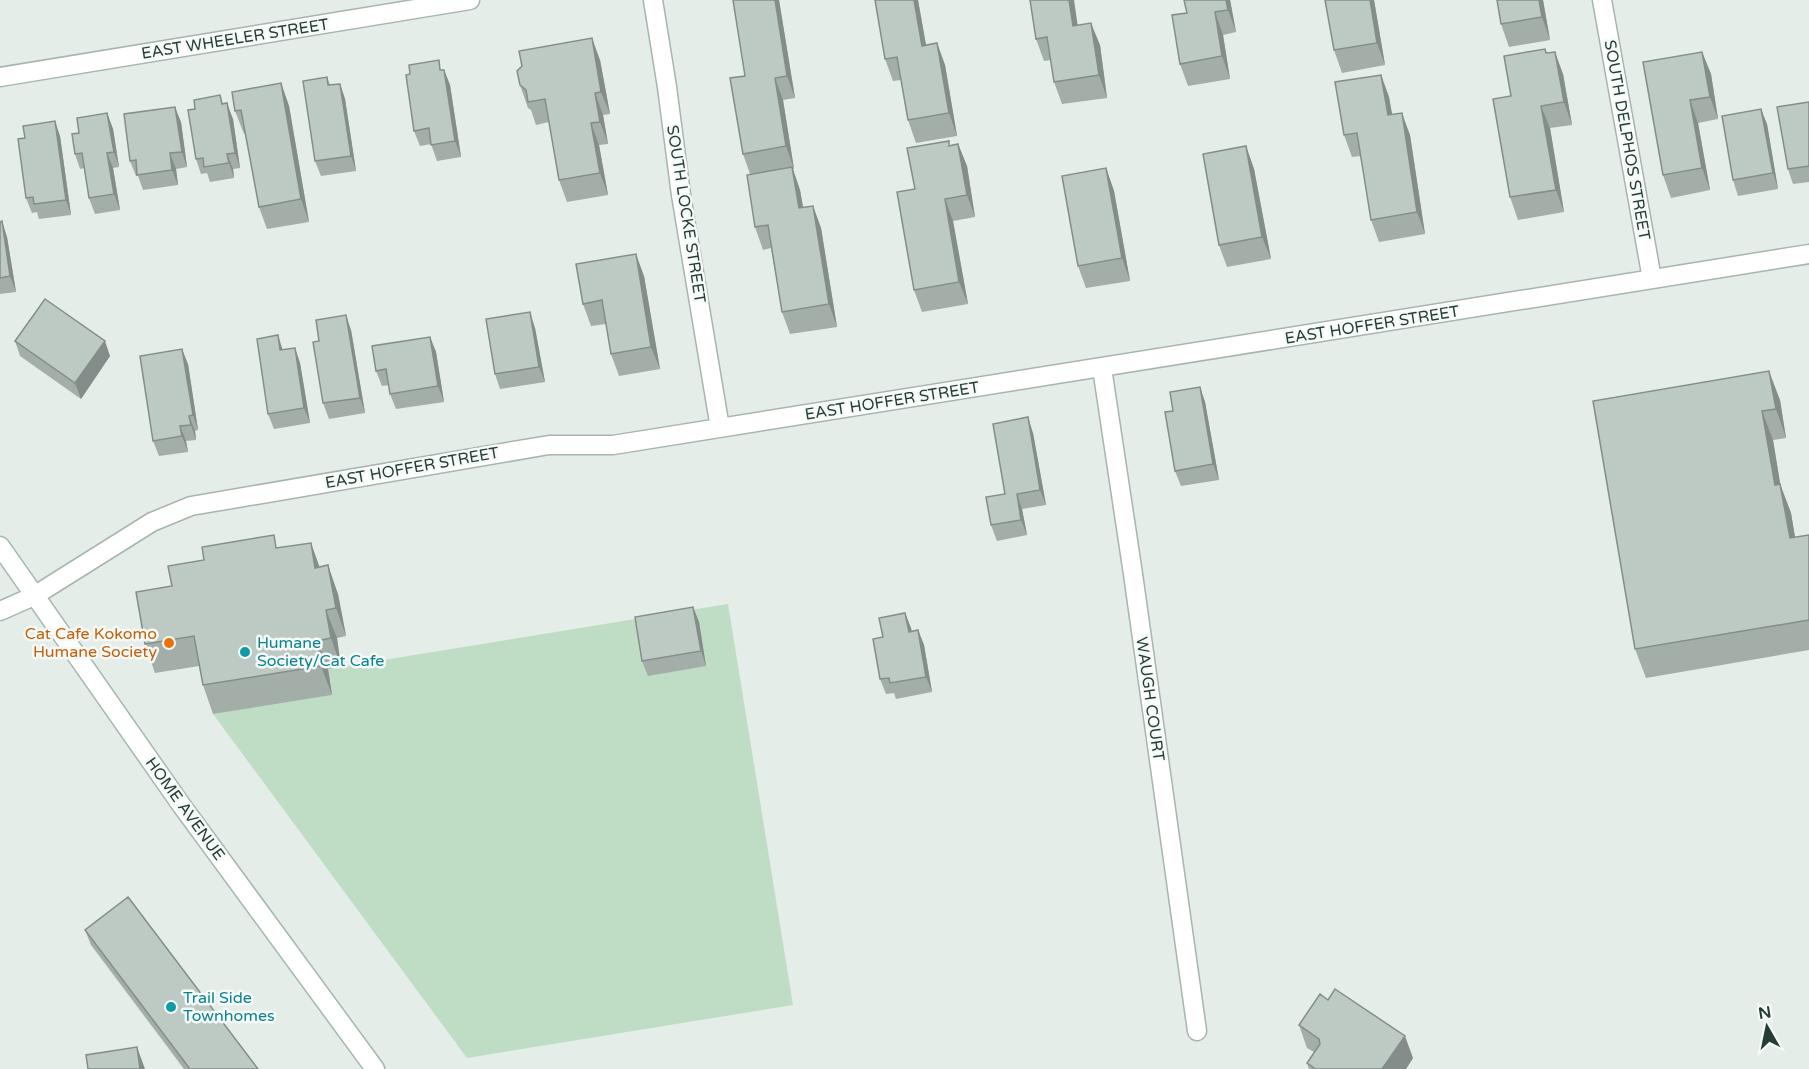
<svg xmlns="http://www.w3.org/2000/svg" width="1809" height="1069" font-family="'Varela Round',sans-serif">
  <rect width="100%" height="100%" fill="#e4ede8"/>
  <path fill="#bfdcc4" d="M728,604L793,1005L467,1058L213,714L331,695L328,669Z"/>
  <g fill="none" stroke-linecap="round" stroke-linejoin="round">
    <g stroke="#a7b5ae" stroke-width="21">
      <path id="street" d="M653,0L667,87L681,195L720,428
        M1602,0L1652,279
        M0,77L470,0
        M1102,368L1133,574L1197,1031
        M0,611L34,596L152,522L191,506L549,445H613L1809,254"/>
    </g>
    <g stroke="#a4b8af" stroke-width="21">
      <path id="secondary" d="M0,546L182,806L375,1069"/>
    </g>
    <use href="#street" stroke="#fff" stroke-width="18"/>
    <use href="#secondary" stroke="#fff" stroke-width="18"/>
  </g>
  <path fill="#a3aea9" d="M733,0H779L795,98L783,100L794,169H793L800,190L803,207L813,206L821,228L837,327L790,334L782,312L771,248L763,250L755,227L750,174L743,154L745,76Z
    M875,0H918L926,45L937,43L945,65L957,136L916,143L908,120L901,80L893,81L885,59Z
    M1230,0L1236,32L1223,35L1230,79L1188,86L1180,64L1187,13Z
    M1325,0H1374L1385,65L1342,73L1334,50Z
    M1497,0H1543L1550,40L1509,47L1501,24Z
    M1078,25L1100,45L1107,98L1062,104L1054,82L1051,60L1044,61L1036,39Z
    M1702,52L1711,74L1718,119L1698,123L1710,190L1671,198L1663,175Z
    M1547,53L1563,74L1572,125L1550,128L1564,212L1518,220L1510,197L1511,96Z
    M600,60L610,114L603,115L608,144L599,145L608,195L567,202L559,180L549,122L536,125L531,110L528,108L520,85L522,66Z
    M442,70H444L450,85L461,157L437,161L431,144L420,146L414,131Z
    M1381,75L1389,97L1392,114L1410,135L1425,234L1379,242L1371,220L1361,156L1352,157L1344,135Z
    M327,77L330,85L340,84L345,99L356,171L321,176L315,161Z
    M281,83L289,106L309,222L267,229L259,207L246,133L244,134L235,111Z
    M1809,102V182L1793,184L1788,169Z
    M223,104L233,119L240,168L233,169L234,178L210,182L207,173L201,174L196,159Z
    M107,113L113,129L119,167L113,168L120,210L95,214L89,198L84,168L80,169L75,154L79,133Z
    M181,122L187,167L176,169L178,185L143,190L138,176H136L130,161Z
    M1767,124L1778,189L1738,196L1733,180Z
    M60,136L71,215L39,219L37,212L32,213L26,198Z
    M958,144L967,166L975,217L953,221L968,304L922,312L914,290L915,189L950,145Z
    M1246,146L1254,169L1271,259L1227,267L1219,245Z
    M1106,168L1114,191L1130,281L1086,288L1078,266Z
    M0,222L7,237L16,292L0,294Z
    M644,276L660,369L619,376L611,354L606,324L591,326L583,304Z
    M535,328L545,382L500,389L495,374Z
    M351,330L365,413L329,419L323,403L319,341Z
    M430,337L436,352L444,402L396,409L390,394L389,385L382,386L376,371Z
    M15,341L110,356L81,399L20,356Z
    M295,348L300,363L310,423L274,429L268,414L283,350Z
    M188,364L198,430L195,431L196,440L186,441L188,452L159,456L153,441Z
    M1200,387L1205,402L1219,480L1181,486L1175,471L1173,411Z
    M1780,400L1786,438L1773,440L1780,484L1791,513L1795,538L1809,535V650L1646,678L1635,649L1593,401Z
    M1033,433L1046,505L1022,509L1027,535L997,541L991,525Z
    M278,548L319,567L338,594L346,636L337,638L341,667L328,669L332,695L213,714L203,685L199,666L155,673L145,644L172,586Z
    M693,607L699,622L706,666L648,676L642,661Z
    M905,613L912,631L918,630L924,645L932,692L896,699L894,693L886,694L880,679L883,637Z
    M85,930L258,1069H184L91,945Z
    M1328,1000L1413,1058L1406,1069H1309L1307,1063L1314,1052L1307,1048L1299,1025Z"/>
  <path fill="#848d89" d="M775,0H779L795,98L787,76Z
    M914,0H918L930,68L922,46Z
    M1069,0H1074L1081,48L1073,26Z
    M1226,0H1230L1236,32L1228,10Z
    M1370,0H1374L1385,65L1377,43Z
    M1539,0H1543L1550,40L1542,17Z
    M1215,12L1223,35L1230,79L1222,56Z
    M1091,23L1100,45L1107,98L1099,75Z
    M592,38L600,60L610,114L601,92Z
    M937,43L945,65L957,136L949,113Z
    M1555,52L1563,74L1572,125L1564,102Z
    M1702,52L1711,74L1718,119L1710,97Z
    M444,70L450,85L461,157L455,141Z
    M1381,75L1389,97L1396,137L1388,115Z
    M775,78L783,100L794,169L786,146Z
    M281,83L289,106L309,222L301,199Z
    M340,84L345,99L356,171L351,156Z
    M595,93L603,115L608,144L600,122Z
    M1690,100L1698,123L1710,190L1702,168Z
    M227,103L233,119L240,168L235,153Z
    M1541,106L1550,128L1564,212L1556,190Z
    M175,107L181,122L187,167L182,152Z
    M1761,109L1767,124L1778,189L1773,173Z
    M107,113L113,129L119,167L114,152Z
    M1402,113L1410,135L1425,234L1417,212Z
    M55,121L60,136L71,215L66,200Z
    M591,123L599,145L608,195L600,173Z
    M958,144L967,166L975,217L967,195Z
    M1246,146L1254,169L1271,259L1262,237Z
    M107,153L113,168L120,210L114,194Z
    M170,153L176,169L178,185L172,170Z
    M227,154L233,169L234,178L229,163Z
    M792,167L800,190L807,230L799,208Z
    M1106,168L1114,191L1130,281L1122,258Z
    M945,199L953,221L968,304L959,282Z
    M813,206L821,228L837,327L829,304Z
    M2,221L7,237L16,292L10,276Z
    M636,254L644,276L660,369L651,347Z
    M530,312L535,328L545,382L539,367Z
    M346,315L351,330L365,413L360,398Z
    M278,335L283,351L280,350Z
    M430,337L436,352L444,402L438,386Z
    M105,341L110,356L81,399L75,383Z
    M295,348L300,363L310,423L304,408Z
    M182,349L188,364L198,430L193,415Z
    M1769,371L1780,400L1786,438L1776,409Z
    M1200,387L1205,402L1219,480L1213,464Z
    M1762,411L1773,440L1785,513L1775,485Z
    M189,416L195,431L196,440L191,425Z
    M1028,417L1033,433L1046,505L1040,490Z
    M180,426L186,441L188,452L182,436Z
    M1780,484L1791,513L1800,567L1790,538Z
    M1017,494L1022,509L1027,535L1021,520Z
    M311,543L321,571L315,568Z
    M328,565L338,594L346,636L336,608Z
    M693,607L699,622L706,666L701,651Z
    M326,610L337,638L341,667L331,638Z
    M905,613L911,628L914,647L909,632Z
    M918,630L924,645L932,692L926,677Z
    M317,641L328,669L332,695L321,666Z
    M1405,1036L1413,1058L1406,1069H1382Z
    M137,1047L145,1069H140Z"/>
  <path fill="#bdcac4" stroke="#848d89" stroke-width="1.5" d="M733,0H775L787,76L775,78L786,146L743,154L730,78L745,76Z
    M875,0H914L922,46L937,43L949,113L908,120L897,57L885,59Z
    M1030,0H1069L1073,26L1091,23L1099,75L1054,82L1047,37L1036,39Z
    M1184,0H1226L1228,10L1215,12L1222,56L1180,64L1172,15L1187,13Z
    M1325,0H1370L1377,43L1334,50Z
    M1497,0H1539L1542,17L1501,24Z
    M592,38L601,92L595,93L600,122L591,123L600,173L559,180L545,99L528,102L526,90L520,85L517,71L522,66L519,51Z
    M1545,49L1546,53L1555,52L1564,102L1541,106L1556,190L1510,197L1493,99L1511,96L1504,56Z
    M1702,52L1710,97L1690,100L1702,168L1663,175L1643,62Z
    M439,60L440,70H444L455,141L431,145L429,128L414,131L406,75L410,74L409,65Z
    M1381,75L1388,115L1402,113L1417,212L1371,220L1357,133L1344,135L1335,82Z
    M327,77L328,85L340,84L351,156L315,161L303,81Z
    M281,83L301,199L259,207L241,110L235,111L232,92Z
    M220,95L222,104L227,103L235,153L227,154L229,163L204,167L203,158L196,159L188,110L195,109L194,100Z
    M1809,102V166L1788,169L1777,107Z
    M175,107L182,152L170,153L172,170L137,175L136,160L130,161L124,114Z
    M1761,109L1773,173L1733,180L1722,116Z
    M107,113L114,152L107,153L114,194L89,198L82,153L75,154L72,134L79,133L77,118Z
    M55,121L66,200L34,204L33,197L26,198L18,139L25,138L23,126Z
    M949,141V146L958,144L967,195L945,199L959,282L914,290L897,192L915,189L907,148Z
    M1246,146L1262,237L1219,245L1203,154Z
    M792,167L799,208L813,206L829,304L782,312L768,225L755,227L747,175Z
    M1106,168L1122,258L1078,266L1062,176Z
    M2,221L10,276L0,278V222Z
    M636,254L651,347L611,354L602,300L583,304L576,264Z
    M45,299L105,341L75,383L15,341Z
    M530,312L539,367L495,374L486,319Z
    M346,315L360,398L323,403L313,342L319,341L316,320Z
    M278,335L280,350L295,348L304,408L268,414L257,339Z
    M430,337L438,386L390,394L386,369L376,371L372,346Z
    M182,349L193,415L189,416L191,425L180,426L182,436L153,441L140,356Z
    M1769,371L1776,409L1762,411L1775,485L1780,484L1790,538L1809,535V620L1635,649L1593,401Z
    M1200,387L1213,464L1175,471L1165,412L1173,411L1170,392Z
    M1028,417L1040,490L1017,494L1021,520L991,525L986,497L1005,494L993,424Z
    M274,535L276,548L311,543L315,568L328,565L336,608L326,610L331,638L317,641L321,666L203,685L194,636L145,644L136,592L172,586L168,566L204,560L202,547Z
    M693,607L701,651L642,661L635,617Z
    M905,613L909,632L918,630L926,677L890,683L889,678L880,679L873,639L883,637L879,618Z
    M128,897L258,1069H190L85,930Z
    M1335,989L1405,1036L1382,1069H1316L1307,1063L1320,1044L1319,1039L1299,1025L1320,994L1328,1000Z
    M137,1047L140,1069H88L86,1055Z"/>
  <circle fill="#e8710a" stroke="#f5f9f7" stroke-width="2" cx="169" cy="643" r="6"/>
  <g fill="#0f9aa8" stroke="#f5f9f7" stroke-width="2">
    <circle cx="245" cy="652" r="6"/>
    <circle cx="171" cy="1007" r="6"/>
  </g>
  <g text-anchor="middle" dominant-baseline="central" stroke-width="5" stroke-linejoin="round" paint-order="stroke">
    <g font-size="16" fill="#253d34" stroke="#f5f9f7">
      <text transform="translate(235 39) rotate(-9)">EAST WHEELER STREET</text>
      <text transform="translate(1627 140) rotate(80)">SOUTH DELPHOS STREET</text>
      <text transform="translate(686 214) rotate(81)">SOUTH LOCKE STREET</text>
      <text transform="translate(1372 325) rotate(-9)">EAST HOFFER STREET</text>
      <text transform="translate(892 401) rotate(-9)">EAST HOFFER STREET</text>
      <text transform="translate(412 468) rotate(-10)">EAST HOFFER STREET</text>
      <text transform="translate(1150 699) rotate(82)">WAUGH COURT</text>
      <text transform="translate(185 809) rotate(54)">HOME AVENUE</text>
    </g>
    <g font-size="16" fill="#c56008" stroke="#f5f9f7" text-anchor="end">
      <text x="157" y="634">Cat Cafe Kokomo<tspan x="157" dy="18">Humane Society</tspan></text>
    </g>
    <g font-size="16" fill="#0d838f" stroke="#f5f9f7" text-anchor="start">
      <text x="257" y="643">Humane<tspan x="257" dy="18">Society/Cat Cafe</tspan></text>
      <text x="183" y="998">Trail Side<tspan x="183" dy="18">Townhomes</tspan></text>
    </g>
  </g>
  <g transform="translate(1767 1027) rotate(351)" stroke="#f5f9f7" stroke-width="4.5" paint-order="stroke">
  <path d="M0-4.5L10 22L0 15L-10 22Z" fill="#253d34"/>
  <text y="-9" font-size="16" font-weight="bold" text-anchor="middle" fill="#253d34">N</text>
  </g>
</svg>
